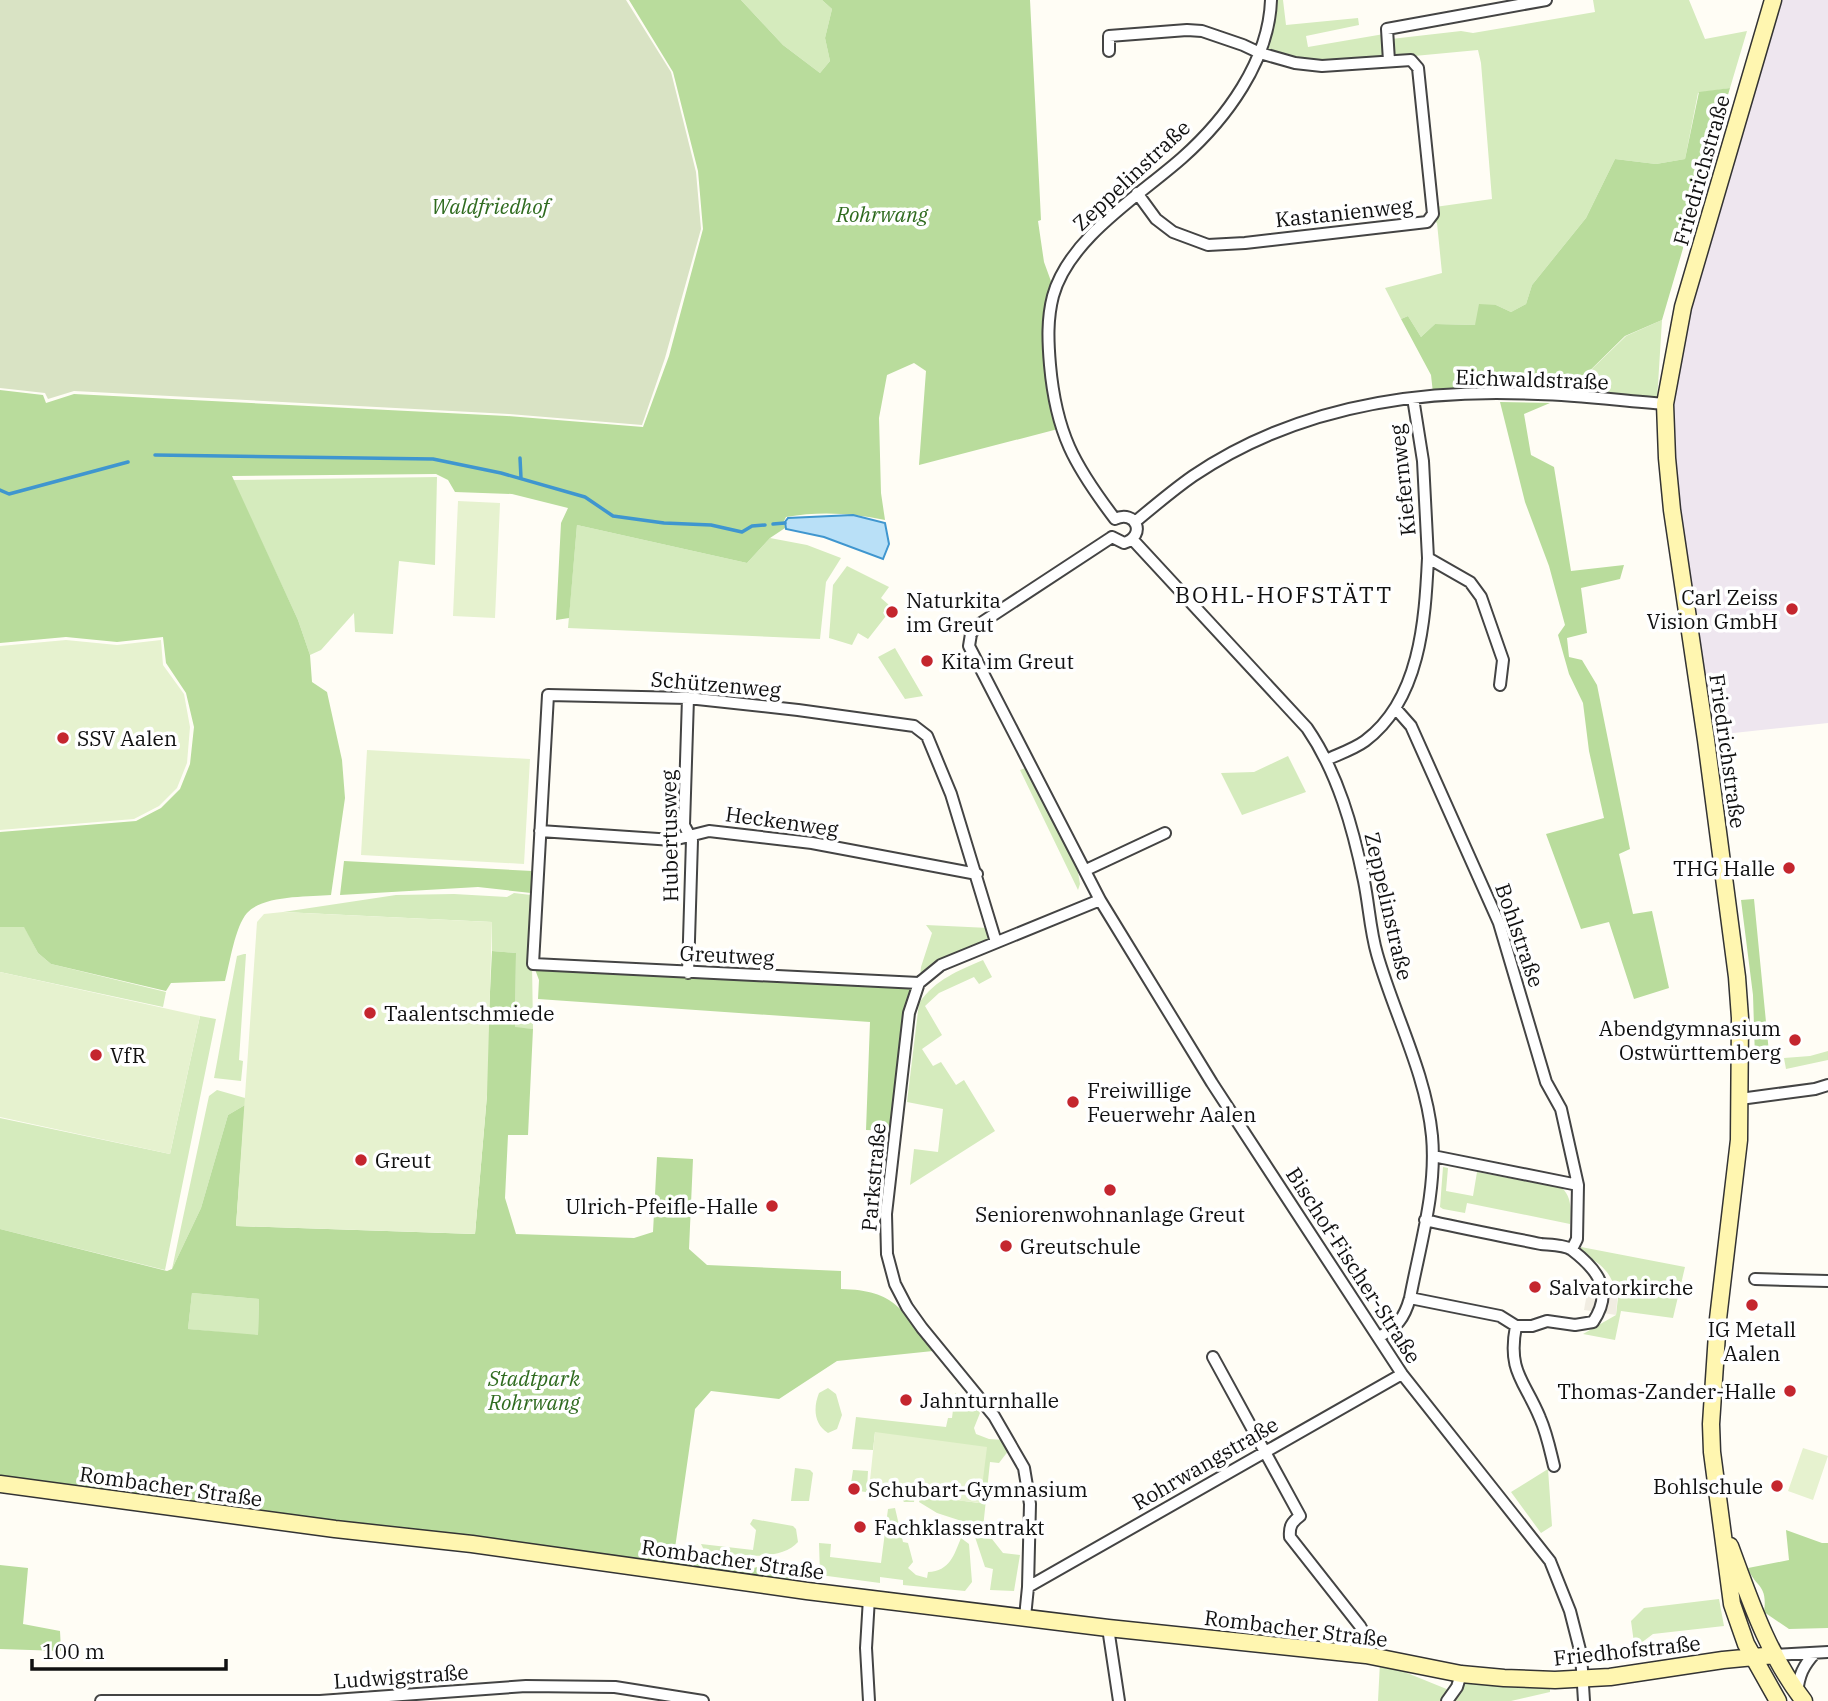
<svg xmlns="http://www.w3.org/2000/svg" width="1828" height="1701" font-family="'IBM Plex Serif',serif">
  <rect width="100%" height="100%" fill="#fffdf5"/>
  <path fill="#eee6ef" d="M1773,0H1828V723L1715,735L1667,458L1665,404Z"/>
  <path fill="#d5ebbd" d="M741,0H822L832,9L825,38L830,61L820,73L783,45Z
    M1275,0H1283L1286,25L1358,18L1359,25L1306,36L1308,47L1384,34L1385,58L1310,61L1265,51Z
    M1593,0H1689L1705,39L1747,31L1730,88L1698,93L1685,159L1656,164L1615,159L1586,218L1532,285L1526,304L1511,312L1496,305L1475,325L1435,324L1421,337L1408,316L1401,319L1385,288L1442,273L1437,223L1434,221L1435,207L1492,199L1481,63L1478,50L1393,58L1391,39L1461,31L1473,33L1595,12Z
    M1662,320L1657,401L1567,393L1626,336Z
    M437,477L435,565L399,561L393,634L355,632L354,613L321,650L310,655L298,620L233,480Z
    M577,525L747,563L770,538L807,545L841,558L826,582L820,639L568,628Z
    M847,566L889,587L881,598L889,605L883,613L886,616L868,639L858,633L852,645L829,638L833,585Z
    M895,648L923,696L905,699L878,657Z
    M1288,756L1306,792L1242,815L1221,773L1254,772Z
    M1028,767L1078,872L1080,884L1078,890L1020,770Z
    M514,893L531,895L533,1029L515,1028L516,953L492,951V922L283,912L396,895L454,894L507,897Z
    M926,925L989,928L992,940L920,978L921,967L932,933Z
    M24,926L38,953L51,964L166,992L163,1007L0,972V927Z
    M244,954H246L239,1060L243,1061L241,1081L214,1078L237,956Z
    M983,960L992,977L979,984L974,977L939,993L925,1006L942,1035L922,1049L933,1066L941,1062L956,1085L964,1080L995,1131L910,1185L914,1149L938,1152L943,1109L907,1102L919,1003C936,979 958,971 983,960Z
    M200,1016L216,1019L165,1270L0,1229V1118L170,1154Z
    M1828,1051V1060L1786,1069L1784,1058L1810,1056Z
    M217,1090L245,1098V1105L228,1115L201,1208L172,1269L209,1096Z
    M1443,1167L1448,1168L1446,1191L1473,1196L1477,1172L1562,1188C1572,1197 1571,1211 1570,1224L1467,1203L1465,1213L1443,1209L1440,1207Z
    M1581,1247L1685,1267L1673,1318L1621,1311L1615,1340L1583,1334L1616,1315L1619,1289C1612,1284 1611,1276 1605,1270C1599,1262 1589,1258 1580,1253Z
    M192,1293L259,1299L258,1336L188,1329Z
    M828,1388L836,1394L842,1415L837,1429L828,1433C814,1424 813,1408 819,1393Z
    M955,1393L972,1403L980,1413L974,1428L976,1434L989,1439L1004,1440L1009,1450L999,1463L990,1462L983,1528L937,1513L919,1502L921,1495L979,1503L875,1432L873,1450L852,1449L856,1417L946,1427L948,1418H952Z
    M795,1468L810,1470L813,1473L809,1501H791Z
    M1548,1469L1552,1526L1541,1533L1511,1492Z
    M853,1470L868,1471L867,1489L915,1494L914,1502H904L902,1499L892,1498L890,1495L850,1490Z
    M895,1508L903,1542L908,1543L913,1562L908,1568L916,1575L927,1578L928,1572C950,1571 954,1555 961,1538L969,1544L972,1582L965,1591L903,1585V1580L880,1577V1583L820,1575L819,1543L831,1544L830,1557L881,1563L888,1509Z
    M753,1519L793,1526L796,1529L798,1542C780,1563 730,1555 704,1550L701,1544L753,1550L756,1530L750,1524Z
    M975,1537L992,1539L1003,1553L1020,1555L1014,1591L990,1590L993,1569L985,1567Z
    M1719,1599L1724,1626L1653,1634L1641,1643H1634L1631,1621L1644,1608Z
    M1380,1662L1449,1690L1441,1701H1378Z
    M1464,1678L1550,1684V1692L1511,1701H1451Z"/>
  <path fill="#b9dc9c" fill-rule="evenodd" d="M629,0H741L783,45L820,73L830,61L825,38L832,9L822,0H1030L1041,220L1038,221L1044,262L1052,284L1046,315L1058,429L919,465L926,371L914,363L887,375L879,418L881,493L885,520C852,513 820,511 786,517L784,521L785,528L770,538L747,563L577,525L569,618L556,620L561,523L568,508L512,494L455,492L448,480L436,474L232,476L298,620L310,655L312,682L327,692L342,760L345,798L331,895C308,897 263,895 247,913C235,927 230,962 225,981L171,983L166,991L51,964L38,953L24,927H0V832L136,821L161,808L180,789L190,764L194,727L186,693L166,663L163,637L117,642L66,637L0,643V390L43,395L46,403L74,394L507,416L643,427L669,356L703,229L698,171L673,72Z
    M1730,88L1662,320L1625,336L1567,393H1433L1431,375L1401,319L1408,316L1421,337L1435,324L1475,325L1479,304L1496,305L1511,312L1526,304L1532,285L1586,218L1615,159L1656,164L1685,159L1699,92Z
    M1500,402L1550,403L1524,414L1531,455L1554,467L1571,571L1624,565L1620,579L1581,588L1587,633L1567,638L1569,657L1582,660L1597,685L1630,849L1619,854L1633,914L1652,911L1669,988L1634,999L1609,922L1581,929L1546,834L1604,818L1589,751L1583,703L1569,674L1558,635L1565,625L1549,566L1525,502Z
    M344,861L532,871L531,893L478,887L340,895Z
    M1754,899L1770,1063L1755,1058L1753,995L1741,900Z
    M492,951L516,953L515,1027L533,1029L528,1135H508L505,1198L516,1234L634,1238L653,1232L657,1157L693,1159L689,1249L707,1265L841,1271V1289C896,1290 903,1311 933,1351L837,1361L779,1399L711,1391L695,1409L675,1548L750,1569L761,1566L803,1573L790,1580C528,1541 263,1516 0,1480V1229L167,1271L172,1269L201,1208L228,1115L245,1105L236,1226L475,1234L487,1095L486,1074ZM192,1293L259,1299L258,1335L188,1329Z
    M533,964L919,983L895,1131L866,1130L870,1022L538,999L539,980Z
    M1786,1530L1822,1543H1828V1628L1789,1629L1764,1612C1768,1583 1755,1588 1748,1568L1789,1560Z
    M0,1565L28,1568L23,1624L60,1631L61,1651L0,1649Z"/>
  <path fill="#d9e3c4" d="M0,0H626L671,72L696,172L701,229L665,358L642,425L509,414L74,391L48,399L45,393L0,388Z"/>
  <path fill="#e6f2cf" d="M458,501L500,503L495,618L453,616Z
    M66,640L117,645L161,640L163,665L184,694L190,727L187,763L177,788L159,806L134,819L0,830V646Z
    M367,750L530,759L524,864L361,855Z
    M283,912L492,922L487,1095L475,1234L236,1226L257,922L264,914Z
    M0,972L200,1016L170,1154L0,1117Z
    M875,1432L987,1447L980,1503L869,1490Z
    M1803,1448L1828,1456L1813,1500L1788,1491Z"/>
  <path fill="#f1ede2" d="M1589,1282L1618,1288L1616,1315L1584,1310Z"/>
  <path fill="#b9e0f7" stroke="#3f96cf" stroke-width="2" d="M853,515L885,523L889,544L883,559L824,537L786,529L785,522L788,518Z"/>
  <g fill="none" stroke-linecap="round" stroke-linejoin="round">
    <path stroke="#3f96cf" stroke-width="3.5" d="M155,455L433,459L501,473L585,497L613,516L664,523L711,525L742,532L752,526L765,525
      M520,458L521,478
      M0,490L9,494L128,462
      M773,524L785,523"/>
    <g stroke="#444" stroke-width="14">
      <path id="street" d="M1109,51V36L1187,30L1202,31L1243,45L1260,53L1295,63L1322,66L1411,60L1418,68L1433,214L1427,222L1245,243L1208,245L1173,232L1156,219L1137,193
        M1389,61L1387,29L1546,0
        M1413,398L1423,461L1428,558L1470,582L1481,597L1503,660L1500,685
        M1115,519C1074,465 1056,433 1050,365C1048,342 1047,319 1053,296C1069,238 1139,196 1182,158C1226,119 1269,61 1271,0
        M1135,522C1154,506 1173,490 1193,476C1295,407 1418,388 1538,394C1580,395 1623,401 1665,404
        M1112,537L978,625L971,634L969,646L1100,900L1212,1083L1402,1374L1550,1561L1570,1611L1581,1654L1584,1701
        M1112,537L1124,543C1147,536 1136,509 1115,519
        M1133,540L1307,728C1338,773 1353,828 1364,881C1369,905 1370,930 1377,954C1394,1014 1426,1073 1432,1136C1437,1190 1420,1245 1410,1298C1404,1319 1397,1327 1379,1337
        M1396,709L1411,726L1499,923L1546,1082L1561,1109L1578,1185L1577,1239L1572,1249
        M1326,760C1339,754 1354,749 1365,741C1420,700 1425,621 1428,558
        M540,831L673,840L709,831L812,843L977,874
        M1086,870L1165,833
        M688,973L692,840L684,825L688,698
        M919,983L533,964L548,695L688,698L798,710L914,726L927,736L951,794L996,942
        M1740,1099L1815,1089L1828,1085
        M1433,1156L1578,1185
        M1755,1279L1828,1281
        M1410,1298L1500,1316L1516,1326H1532L1547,1321L1575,1325L1593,1322C1614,1291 1598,1270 1572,1250C1566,1245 1550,1245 1541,1244C1502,1236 1464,1229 1425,1220
        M1516,1326C1507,1372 1525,1381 1540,1418C1547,1434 1550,1450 1554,1466
        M1213,1357L1300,1516C1292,1522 1289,1526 1290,1537L1360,1626L1366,1637V1655
        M1028,1587L1402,1374
        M1025,1617L1028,1587L1030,1504L1024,1468L994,1416L922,1328L907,1307L895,1284L887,1254L886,1214L909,1013L919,983L941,965L1100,900
        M1108,1628L1119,1701
        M1775,1655L1828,1652
        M1797,1693C1799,1675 1803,1666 1815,1653
        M101,1701H320L526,1686L615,1687L703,1701
        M869,1701L866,1648L869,1598
        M1447,1701L1457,1687L1461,1674"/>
    </g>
    <g stroke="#333" stroke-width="19">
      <path id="secondary" d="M1773,0L1683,307L1665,404L1667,458L1672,510L1706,740L1737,977L1740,1018L1739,1140L1718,1319L1711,1424L1712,1452L1732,1604L1746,1644L1778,1701
        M0,1484L335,1529L472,1544L807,1591L1108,1628L1366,1655L1461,1674L1504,1678L1555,1680L1610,1677L1723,1660L1775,1655
        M1730,1546C1750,1600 1768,1655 1804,1701"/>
    </g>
    <use href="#street" stroke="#fff" stroke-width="10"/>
    <use href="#secondary" stroke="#fff6b0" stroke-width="16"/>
  </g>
  <g fill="#c4262e" stroke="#fff" stroke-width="2.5">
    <circle cx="1792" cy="609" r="7"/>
    <circle cx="892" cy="612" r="7"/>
    <circle cx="927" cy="661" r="7"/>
    <circle cx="63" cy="738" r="7"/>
    <circle cx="1789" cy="868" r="7"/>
    <circle cx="370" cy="1013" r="7"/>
    <circle cx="1795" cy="1040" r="7"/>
    <circle cx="96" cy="1055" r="7"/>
    <circle cx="1073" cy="1102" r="7"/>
    <circle cx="361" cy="1160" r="7"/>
    <circle cx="1110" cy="1190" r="7"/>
    <circle cx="772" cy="1206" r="7"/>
    <circle cx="1006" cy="1246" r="7"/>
    <circle cx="1535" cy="1287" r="7"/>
    <circle cx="1752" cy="1305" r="7"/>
    <circle cx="1790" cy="1391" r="7"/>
    <circle cx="906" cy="1400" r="7"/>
    <circle cx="1777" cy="1486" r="7"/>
    <circle cx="854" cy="1489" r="7"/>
    <circle cx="860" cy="1527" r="7"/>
  </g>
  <g text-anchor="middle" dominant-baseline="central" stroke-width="7" stroke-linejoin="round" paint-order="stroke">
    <g font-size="21" fill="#111" stroke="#fff">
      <text transform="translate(1701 170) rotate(-74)">Friedrichstraße</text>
      <text transform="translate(1131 175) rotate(-43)">Zeppelinstraße</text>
      <text transform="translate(1344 212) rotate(-6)">Kastanienweg</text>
      <text transform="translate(1532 379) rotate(2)">Eichwaldstraße</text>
      <text transform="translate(1402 480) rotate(-96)">Kiefernweg</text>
      <text transform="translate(716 684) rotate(5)">Schützenweg</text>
      <text transform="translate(1728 751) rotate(82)">Friedrichstraße</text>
      <text transform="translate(782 821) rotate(8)">Heckenweg</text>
      <text transform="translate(669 836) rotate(-91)">Hubertusweg</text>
      <text transform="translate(1389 906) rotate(77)">Zeppelinstraße</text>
      <text transform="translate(1520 935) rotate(71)">Bohlstraße</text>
      <text transform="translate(727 955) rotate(3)">Greutweg</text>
      <text transform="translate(873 1177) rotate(-85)">Parkstraße</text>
      <text transform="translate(1354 1265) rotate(57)">Bischof-Fischer-Straße</text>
      <text transform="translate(1205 1463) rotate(-30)">Rohrwangstraße</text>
      <text transform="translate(171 1486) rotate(8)">Rombacher Straße</text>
      <text transform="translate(733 1559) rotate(8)">Rombacher Straße</text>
      <text transform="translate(1296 1628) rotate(7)">Rombacher Straße</text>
      <text transform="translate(1627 1650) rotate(-6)">Friedhofstraße</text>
      <text transform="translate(401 1676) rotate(-4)">Ludwigstraße</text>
    </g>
    <g font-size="21" font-style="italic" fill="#2f6b1f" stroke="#fff">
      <text x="490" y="206">Waldfriedhof</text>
      <text x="882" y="214">Rohrwang</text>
      <text x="534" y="1378">Stadtpark<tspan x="534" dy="24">Rohrwang</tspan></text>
    </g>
    <g font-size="21" fill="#111" stroke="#fff" text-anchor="start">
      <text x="1778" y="597" text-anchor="end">Carl Zeiss<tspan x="1778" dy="24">Vision GmbH</tspan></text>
      <text x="906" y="600">Naturkita<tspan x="906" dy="24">im Greut</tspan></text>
      <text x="941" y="661">Kita im Greut</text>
      <text x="77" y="738">SSV Aalen</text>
      <text x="1775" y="868" text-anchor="end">THG Halle</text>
      <text x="384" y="1013">Taalentschmiede</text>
      <text x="1781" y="1028" text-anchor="end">Abendgymnasium<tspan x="1781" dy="24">Ostwürttemberg</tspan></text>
      <text x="110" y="1055">VfR</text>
      <text x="1087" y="1090">Freiwillige<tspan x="1087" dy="24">Feuerwehr Aalen</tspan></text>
      <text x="375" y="1160">Greut</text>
      <text x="758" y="1206" text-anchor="end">Ulrich-Pfeifle-Halle</text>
      <text x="1110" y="1214" text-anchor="middle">Seniorenwohnanlage Greut</text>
      <text x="1020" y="1246">Greutschule</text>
      <text x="1549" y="1287">Salvatorkirche</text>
      <text x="1752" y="1329" text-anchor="middle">IG Metall<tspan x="1752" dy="24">Aalen</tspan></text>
      <text x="1776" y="1391" text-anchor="end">Thomas-Zander-Halle</text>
      <text x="920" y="1400">Jahnturnhalle</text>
      <text x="1763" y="1486" text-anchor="end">Bohlschule</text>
      <text x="868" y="1489">Schubart-Gymnasium</text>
      <text x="874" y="1527">Fachklassentrakt</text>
    </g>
    <g font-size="23" letter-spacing="2" fill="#111" stroke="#fff">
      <text x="1284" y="594">BOHL-HOFSTÄTT</text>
    </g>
  </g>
  <path d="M32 1659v10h194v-10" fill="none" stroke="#111111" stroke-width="3.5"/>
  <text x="42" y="1659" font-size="21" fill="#111111" stroke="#ffffff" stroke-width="5" paint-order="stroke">100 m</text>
</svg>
